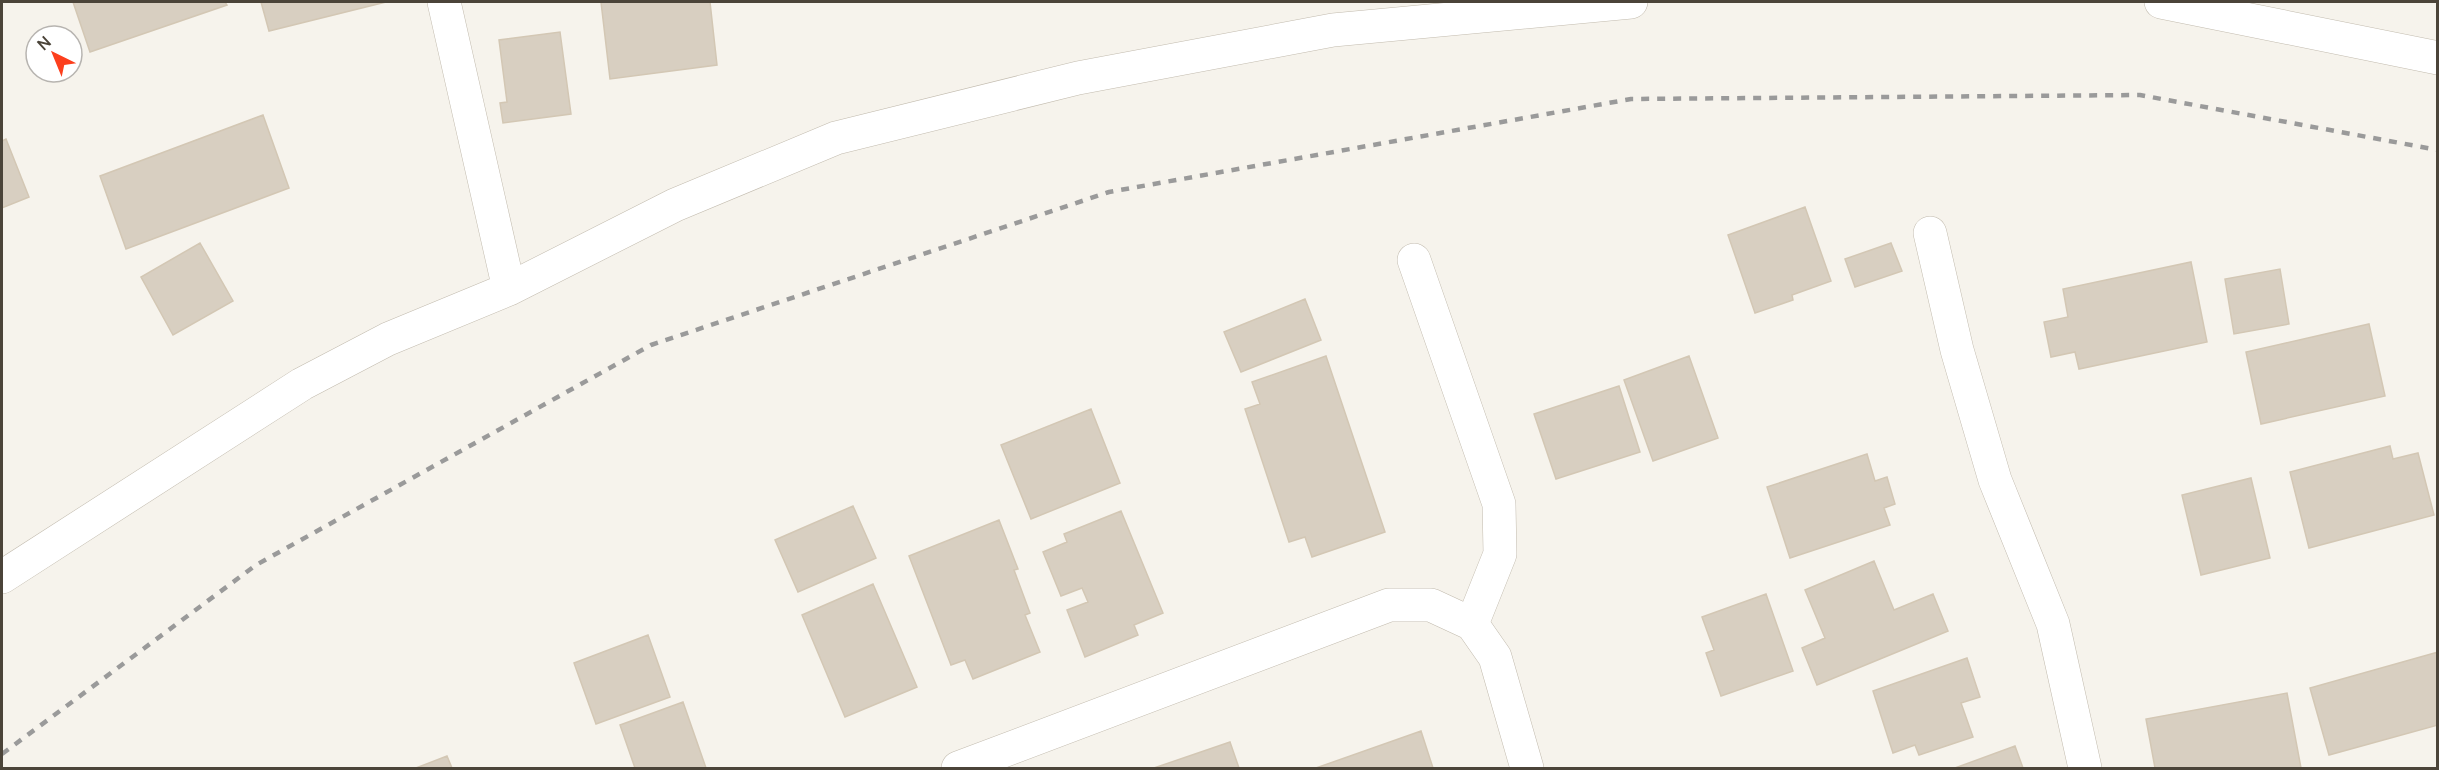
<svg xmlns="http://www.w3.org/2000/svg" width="2439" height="770" font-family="Manrope,sans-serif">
  <rect width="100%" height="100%" fill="#f6f3ec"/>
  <path fill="#d8cfc1" stroke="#d3c7b4" stroke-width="1.5" d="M73,2H225L227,5L90,52Z
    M261,2H386L269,31Z
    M601,2H710L717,65L610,79Z
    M560,32L571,114L503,123L500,103L507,102L499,40Z
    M263,115L289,188L126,249L100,176Z
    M6,139L29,197L2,208V141Z
    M1805,207L1831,281L1792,295L1793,300L1755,313L1728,235Z
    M200,243L233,301L173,335L141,277Z
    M1891,243L1902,271L1855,287L1845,259Z
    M2191,262L2207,342L2079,369L2075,352L2051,357L2044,322L2068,317L2063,289Z
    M2280,269L2289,324L2234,334L2225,279Z
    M1305,299L1321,340L1241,372L1224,332Z
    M2369,324L2385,396L2261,424L2246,352Z
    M1326,356L1385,532L1312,557L1305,537L1289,542L1245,409L1260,404L1252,382Z
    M1689,356L1718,438L1653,461L1624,380Z
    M1619,386L1640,452L1556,479L1534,414Z
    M1091,409L1120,483L1031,519L1001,445Z
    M2390,446L2393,459L2418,453L2434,515L2309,548L2290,472Z
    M1867,454L1875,481L1887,477L1895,504L1884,508L1890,525L1790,558L1767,487Z
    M2251,478L2270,558L2201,575L2182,495Z
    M853,506L876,558L798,592L775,540Z
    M1121,511L1163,613L1134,625L1138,635L1085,657L1067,610L1088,602L1082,588L1061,596L1043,552L1067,542L1064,534Z
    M999,520L1018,569L1014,570L1030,613L1025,615L1040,652L973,679L965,660L951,665L909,556Z
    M1874,561L1894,610L1933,594L1948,631L1817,685L1802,648L1825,638L1805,590Z
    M873,584L917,687L845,717L802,615Z
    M1766,594L1793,671L1721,696L1706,653L1714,650L1702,617Z
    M648,635L670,697L596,724L574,663Z
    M2438,652V725L2329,755L2310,688Z
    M1967,658L1980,697L1961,703L1973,737L1919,755L1915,745L1893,753L1873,691Z
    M2287,693L2301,768H2155L2146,719Z
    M683,702L706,768H635L620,725Z
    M1421,731L1433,768H1316Z
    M1230,742L1239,768H1154Z
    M2015,746L2023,768H1955Z
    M447,756L452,768H416Z"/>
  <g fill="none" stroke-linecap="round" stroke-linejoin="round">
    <g stroke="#c2bbae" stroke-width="34">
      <path id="minor" d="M444,2L509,289
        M2161,2L2438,58
        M1930,233L1957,350L1995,480L2053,624L2085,768
        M1414,260L1499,504L1500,554L1472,624
        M2,577L302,384L388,339L509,289L675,205L836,138L1078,78L1333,30L1631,2
        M958,768L1389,605H1431L1472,624L1495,657L1527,768"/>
    </g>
    <use href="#minor" stroke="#fff" stroke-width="33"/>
    <path stroke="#9a9a9a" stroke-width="4.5" stroke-dasharray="8 8" stroke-linecap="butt" d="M2,754L256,565L651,345L1109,192L1631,99L2140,95L2438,150"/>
  </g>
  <rect width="2439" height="770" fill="none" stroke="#4b4439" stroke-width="6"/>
  <g transform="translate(54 54) rotate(317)"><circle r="28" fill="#ffffff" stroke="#b7b4b0" stroke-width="1.5"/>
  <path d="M0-4.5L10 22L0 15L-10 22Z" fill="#fc3f1d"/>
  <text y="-9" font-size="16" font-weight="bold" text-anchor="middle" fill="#4b4439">N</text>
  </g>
</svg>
